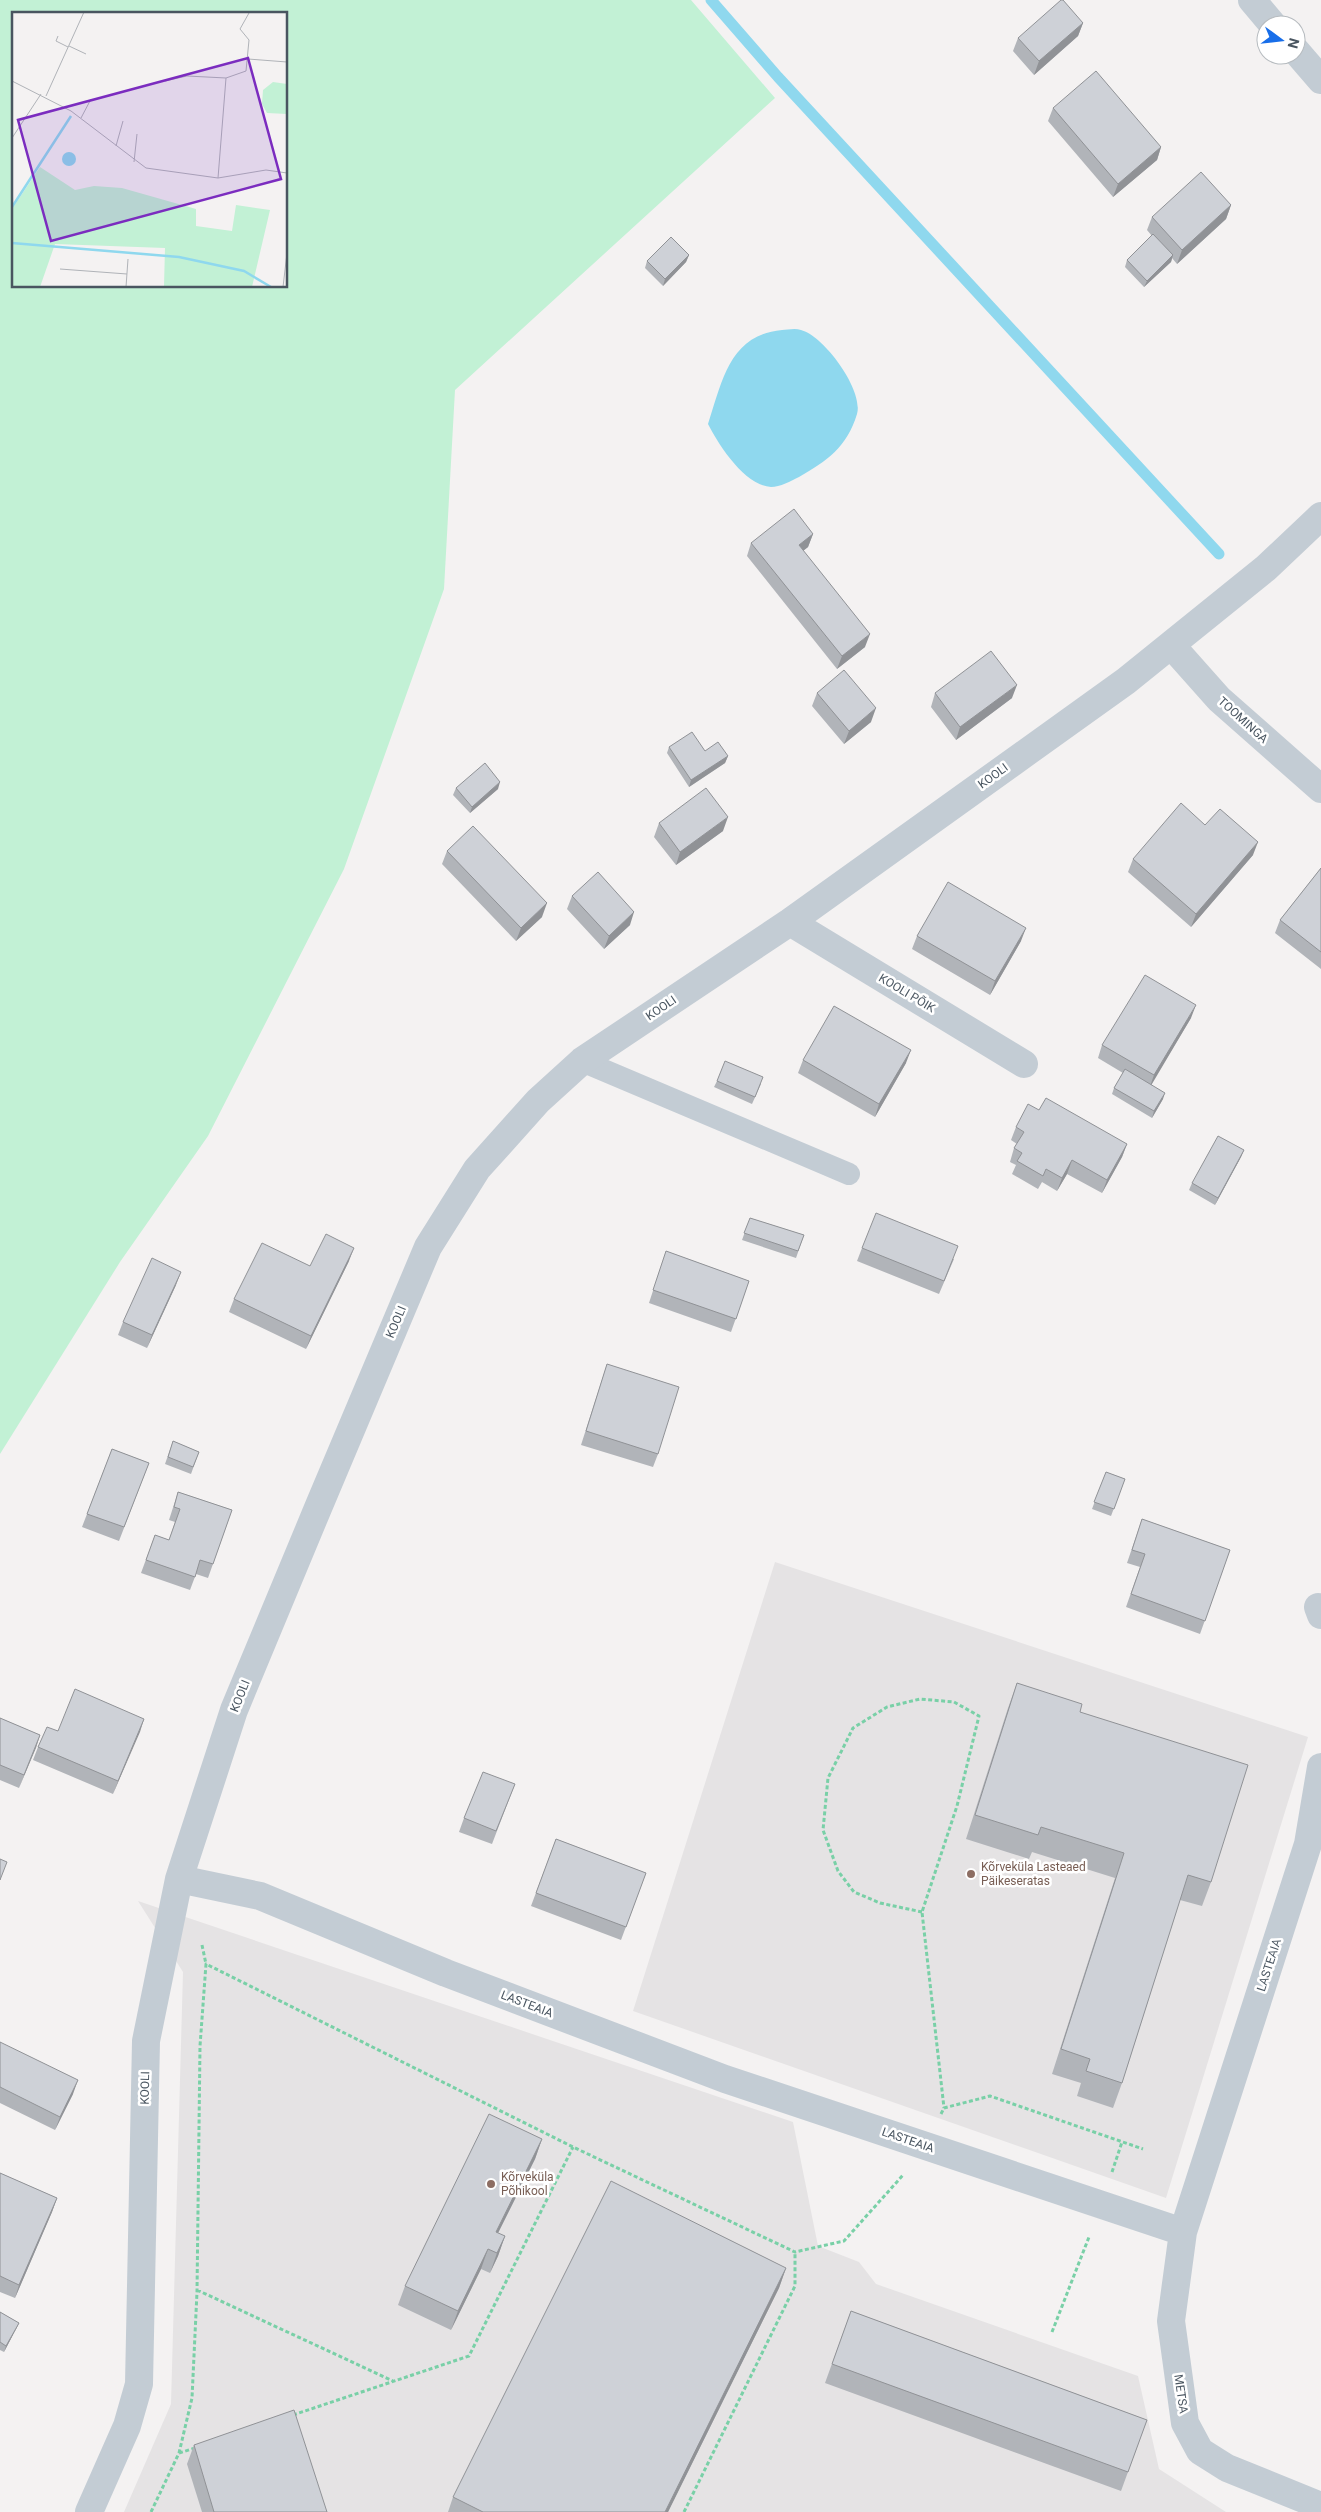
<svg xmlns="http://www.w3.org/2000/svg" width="1321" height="2512" font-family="Roboto,sans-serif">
  <rect width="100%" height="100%" fill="#f4f2f2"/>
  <path fill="#e5e3e4" d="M775,1562L1308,1737L1166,2198L633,2011Z
    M138,1901L793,2122L818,2246L859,2262L876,2284L1138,2376L1159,2469L1226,2512H124L171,2404L183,1972Z"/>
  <path fill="#c2f1d5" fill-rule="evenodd" d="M0,0H691L775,98L455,390L444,589L344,869L208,1136L120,1262L0,1454ZM14,14H286V286H14Z"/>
  <path fill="#8fd8ee" d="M782,330C787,330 795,328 801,330C824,336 864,390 857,414C847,447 827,461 799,477C791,481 780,487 771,487C745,486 718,444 708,424C722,382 729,335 782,330Z"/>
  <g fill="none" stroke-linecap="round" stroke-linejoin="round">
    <path stroke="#8fd8ee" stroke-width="11" d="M711,0L778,77L1219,554"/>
    <path stroke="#79d0a7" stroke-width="3" stroke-dasharray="4 2.5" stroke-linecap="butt" d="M922,1912L880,1903L854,1892L838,1871L823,1830L828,1778L853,1728L887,1707L920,1699L954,1702L979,1716L957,1806L922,1912L944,2108
      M202,1945L206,1964
      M941,2114L944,2108L990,2096L1143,2149
      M1112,2172L1122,2142
      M197,2290L393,2381
      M1052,2332L1089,2237
      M293,2415L469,2356L573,2147
      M179,2453L195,2448
      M151,2512L179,2453L192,2398L197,2292L200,2046L206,1964L573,2147L795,2252L844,2241L904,2174
      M684,2512L795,2286V2252"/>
    <path stroke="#c3ccd4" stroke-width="22" d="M582,1061L849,1174"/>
    <path stroke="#c3ccd4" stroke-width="28" d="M1252,0L1273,25
      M1296,51L1321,80
      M1171,645L1219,699L1321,789
      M790,922L1024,1064
      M1318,1607L1321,1615
      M179,1879L260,1896L446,1973L725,2079L1183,2232L1308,1844L1321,1767
      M1183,2232L1171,2321L1185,2423L1200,2451L1227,2468L1321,2506
      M89,2512L127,2426L139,2384L146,2041L179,1879L234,1710L318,1508L428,1247L477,1169L538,1101L582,1061L790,922L1126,681L1266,568L1321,516"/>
  </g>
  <path fill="#b1b4b9" d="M1083,23L1078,36L1034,75L1013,51L1018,38Z
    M1053,108L1161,147L1157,160L1113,197L1048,121Z
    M1231,205L1226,219L1177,264L1172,258L1171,262L1144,287L1125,267L1127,260L1152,236L1147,230L1152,217Z
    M689,255L686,262L663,286L645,268L647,261Z
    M813,534L808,547L803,551L865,647L837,669L747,556L751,543Z
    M817,693L871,722L844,744L812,706Z
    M935,693L1012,698L956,740L931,707Z
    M669,747L705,751L728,756L725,763L689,787L667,753Z
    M456,788L498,789L470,813L453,795Z
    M659,823L723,831L676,865L654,837Z
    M1205,825L1253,855L1191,927L1128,872L1133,859Z
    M447,851L542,917L516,941L442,864Z
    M1321,868V969L1275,933L1280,920Z
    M572,896L630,925L604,949L567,909Z
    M917,936L1021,941L990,995L912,949Z
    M1191,1018L1151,1084L1163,1099L1152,1118L1112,1094L1114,1088L1123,1073L1098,1058L1102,1045Z
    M803,1060L906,1063L875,1117L798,1073Z
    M717,1081L761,1084L752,1104L714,1087Z
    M1039,1110L1127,1144L1122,1157L1102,1193L1067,1174L1057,1191L1042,1182L1038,1189L1012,1174L1016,1165L1010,1162L1014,1148L1017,1144L1011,1140L1016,1127Z
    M1244,1150L1241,1157L1215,1205L1189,1190L1192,1183Z
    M750,1218L804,1235L796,1258L742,1240Z
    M862,1248L954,1259L939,1294L857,1261Z
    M666,1251L749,1281L731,1332L649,1303Z
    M349,1261L306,1349L229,1312L234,1299L310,1266Z
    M176,1285L147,1348L118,1335L123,1322Z
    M607,1364L658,1454L653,1467L581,1445Z
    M173,1441L199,1452L191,1474L165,1464Z
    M112,1449L149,1463L119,1541L82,1527Z
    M1106,1472L1125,1479L1111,1516L1092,1509Z
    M178,1492L232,1510L208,1578L196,1574L190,1590L141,1573L155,1535L169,1540L175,1522L169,1520Z
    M1142,1519L1230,1550L1200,1634L1126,1607L1140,1567L1127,1563Z
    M1017,1683L1080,1712L1211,1882L1202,1906L1180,1900L1122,2083L1113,2108L1077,2096L1081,2083L1052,2074L1115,1878L1032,1852L1029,1859L966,1839L1008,1708Z
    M0,1718L40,1735L19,1788L0,1780Z
    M144,1719L113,1794L33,1760L38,1747L58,1731Z
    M515,1784L492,1844L459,1832L464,1818Z
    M556,1839L646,1873L621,1940L531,1906Z
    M0,2042L73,2094L55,2130L0,2103Z
    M542,2139L535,2159L498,2233L505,2236L498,2256L490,2273L481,2269L451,2330L398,2305L405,2286Z
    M0,2173L57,2198L52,2212L15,2298L0,2292Z
    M786,2268L779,2288L668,2512H448L453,2497Z
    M851,2311L1147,2420L1121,2491L825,2383Z
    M0,2312L19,2323L16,2329L4,2352L0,2350Z
    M194,2445L327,2512H202L187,2464Z"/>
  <path fill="#909296" d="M1083,23L1078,36L1034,75L1039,61Z
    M1161,147L1157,160L1113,197L1118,184Z
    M1231,205L1226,219L1177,264L1182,250Z
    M689,255L686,262L663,286L665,279Z
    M1173,255L1171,262L1144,287L1147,281Z
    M813,534L808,547L794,558L799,545Z
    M870,634L865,647L837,669L842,656Z
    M1017,685L1012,698L956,740L960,727Z
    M876,708L871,722L844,744L849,731Z
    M728,756L725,763L689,787L691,780Z
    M500,782L498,789L470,813L472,807Z
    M728,817L723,831L676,865L680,852Z
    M1258,842L1253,855L1191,927L1196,914Z
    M547,903L542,917L516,941L521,928Z
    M634,912L630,925L604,949L609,936Z
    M1026,928L1021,941L990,995L995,981Z
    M1196,1005L1191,1018L1149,1089L1154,1075Z
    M911,1050L906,1063L875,1117L879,1104Z
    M1165,1093L1163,1099L1152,1118L1154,1111Z
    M1127,1144L1122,1157L1102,1193L1107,1180Z
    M1244,1150L1241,1157L1215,1205L1218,1198Z
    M1072,1160L1067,1174L1057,1191L1062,1178Z
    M354,1248L349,1261L306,1349L311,1336Z
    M181,1272L176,1285L147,1348L152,1335Z
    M144,1719L140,1732L113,1794L118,1781Z
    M40,1735L36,1748L19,1788L24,1775Z
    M78,2080L73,2094L55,2130L60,2117Z
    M542,2139L535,2159L489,2251L496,2232Z
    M57,2198L52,2212L15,2298L19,2285Z
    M505,2236L498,2256L490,2273L497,2253Z
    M488,2249L481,2269L451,2330L458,2311Z
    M786,2268L779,2288L668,2512H665Z
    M19,2323L16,2329L4,2352L6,2346Z"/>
  <path fill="#ced1d7" stroke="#909296" d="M1061,0H1063L1083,23L1039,61L1018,38Z
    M1096,71L1161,147L1118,184L1053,108Z
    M1201,172L1231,205L1182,250L1152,217Z
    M1153,234L1173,255L1147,281L1127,260Z
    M671,237L689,255L665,279L647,261Z
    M794,509L813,534L799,545L870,634L842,656L751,543Z
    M991,651L1017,685L960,727L935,693Z
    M844,670L876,708L849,731L817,693Z
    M692,732L705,751L718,742L728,756L691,780L669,747Z
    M485,763L500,782L472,807L456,788Z
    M706,788L728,817L680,852L659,823Z
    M1181,803L1205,825L1220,809L1258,842L1196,914L1133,859Z
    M473,826L547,903L521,928L447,851Z
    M1321,868V952L1280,920Z
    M598,872L634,912L609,936L572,896Z
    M948,882L1026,928L995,981L917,936Z
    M1145,975L1196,1005L1154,1075L1102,1045Z
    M834,1006L911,1050L879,1104L803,1060Z
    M725,1061L763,1077L755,1097L717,1081Z
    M1125,1069L1165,1093L1154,1111L1114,1088Z
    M1046,1098L1127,1144L1107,1180L1072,1160L1062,1178L1046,1169L1043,1176L1017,1161L1022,1153L1014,1148L1024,1132L1016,1127L1028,1104L1039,1110Z
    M1218,1136L1244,1150L1218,1198L1192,1183Z
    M876,1213L958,1246L944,1281L862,1248Z
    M750,1218L804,1235L798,1251L744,1233Z
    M326,1234L354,1248L311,1336L234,1299L262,1243L310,1266Z
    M666,1251L749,1281L736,1319L653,1290Z
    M152,1258L181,1272L152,1335L123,1322Z
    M607,1364L679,1387L658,1454L586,1431Z
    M173,1441L199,1452L193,1467L168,1457Z
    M112,1449L149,1463L124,1527L87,1514Z
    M1106,1472L1125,1479L1114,1509L1094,1502Z
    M178,1492L232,1510L213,1564L200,1560L195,1577L146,1560L155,1535L169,1540L180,1509L174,1507Z
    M1142,1519L1230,1550L1205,1621L1131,1594L1145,1554L1132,1550Z
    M1017,1683L1082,1704L1080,1712L1248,1765L1211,1882L1188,1875L1122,2083L1086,2071L1090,2059L1061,2049L1124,1853L1041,1827L1038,1835L975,1815Z
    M75,1689L144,1719L118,1781L38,1747L47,1727L58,1731Z
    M0,1718L40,1735L24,1775L0,1765Z
    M483,1772L515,1784L496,1831L464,1818Z
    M556,1839L646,1873L626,1927L536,1893Z
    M0,1859L7,1862L0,1880Z
    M0,2042L78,2080L60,2117L0,2087Z
    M489,2114L542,2139L496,2232L505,2236L497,2253L488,2249L458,2311L405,2286Z
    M0,2173L57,2198L19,2285L0,2276Z
    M611,2181L786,2268L665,2512H483L453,2497Z
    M851,2311L1147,2420L1128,2472L832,2364Z
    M0,2312L19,2323L6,2346L0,2342Z
    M294,2410L327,2512H214L194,2445Z"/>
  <g fill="#8d6e63" stroke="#fff" stroke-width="2">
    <circle cx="971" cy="1874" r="5"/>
    <circle cx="491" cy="2184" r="5"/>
  </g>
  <g text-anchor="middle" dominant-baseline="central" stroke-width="5" stroke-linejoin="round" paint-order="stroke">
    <g font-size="12" fill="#495560" stroke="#fff">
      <text transform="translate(1243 720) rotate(42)">TOOMINGA</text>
      <text transform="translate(993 776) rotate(-36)">KOOLI</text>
      <text transform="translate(907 993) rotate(31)">KOOLI PÕIK</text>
      <text transform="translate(661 1008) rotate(-34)">KOOLI</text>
      <text transform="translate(396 1322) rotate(-67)">KOOLI</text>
      <text transform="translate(240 1696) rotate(-68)">KOOLI</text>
      <text transform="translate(1269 1965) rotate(-72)">LASTEAIA</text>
      <text transform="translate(527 2004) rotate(21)">LASTEAIA</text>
      <text transform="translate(145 2088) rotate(-89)">KOOLI</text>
      <text transform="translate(908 2140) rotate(19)">LASTEAIA</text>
      <text transform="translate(1181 2394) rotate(82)">METSA</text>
    </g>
    <g font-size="12" fill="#785e54" stroke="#fff" text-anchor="start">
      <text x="981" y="1867">Kõrveküla Lasteaed<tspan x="981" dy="14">Päikeseratas</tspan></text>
      <text x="501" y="2177">Kõrveküla<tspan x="501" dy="14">Põhikool</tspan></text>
    </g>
  </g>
  <g transform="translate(12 12)">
    <rect width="275" height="275" fill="#f4f2f2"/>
    <path d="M261,70L275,72V102L255,101L250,92L251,78ZM28,155L63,178L82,174L110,176L184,197V214L220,219L224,193L258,198L240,275L152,274L153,236L43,232L28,275H0V197Z" fill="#c2f1d5"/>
    <path d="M50 147a7 7 0 1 1 14 0a7 7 0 1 1-14 0Z" fill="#8fd8ee"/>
    <path fill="none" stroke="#8fd8ee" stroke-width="2.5" d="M0,195L59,104M0,231L167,245L232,259L259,275"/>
    <path fill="none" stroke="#b0b3b8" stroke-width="1" d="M46,24L44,29L56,35M57,34L74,42M236,47L275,50M214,66L234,59L237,28L228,17L237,1M0,69L59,99L134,156L206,166L254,158L275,161M153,69L175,64L214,66L206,166M34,84L72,0M69,106L79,87M0,126L29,82M104,134L111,109M122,150L125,122M48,257L115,262M114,275L116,247M271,275L275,241"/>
    <path fill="#7b2cbf" fill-opacity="0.15" stroke="#7b2cbf" stroke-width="2.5" d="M236,46L269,167L39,229L6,108Z"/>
    <rect width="275" height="275" fill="none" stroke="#495560" stroke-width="2.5"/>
  </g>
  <g transform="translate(1281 40) rotate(105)"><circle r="24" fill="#ffffff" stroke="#b6bbbf"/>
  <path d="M0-4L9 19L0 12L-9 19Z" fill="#186ee9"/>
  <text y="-8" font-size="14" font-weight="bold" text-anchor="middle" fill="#495560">N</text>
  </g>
</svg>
